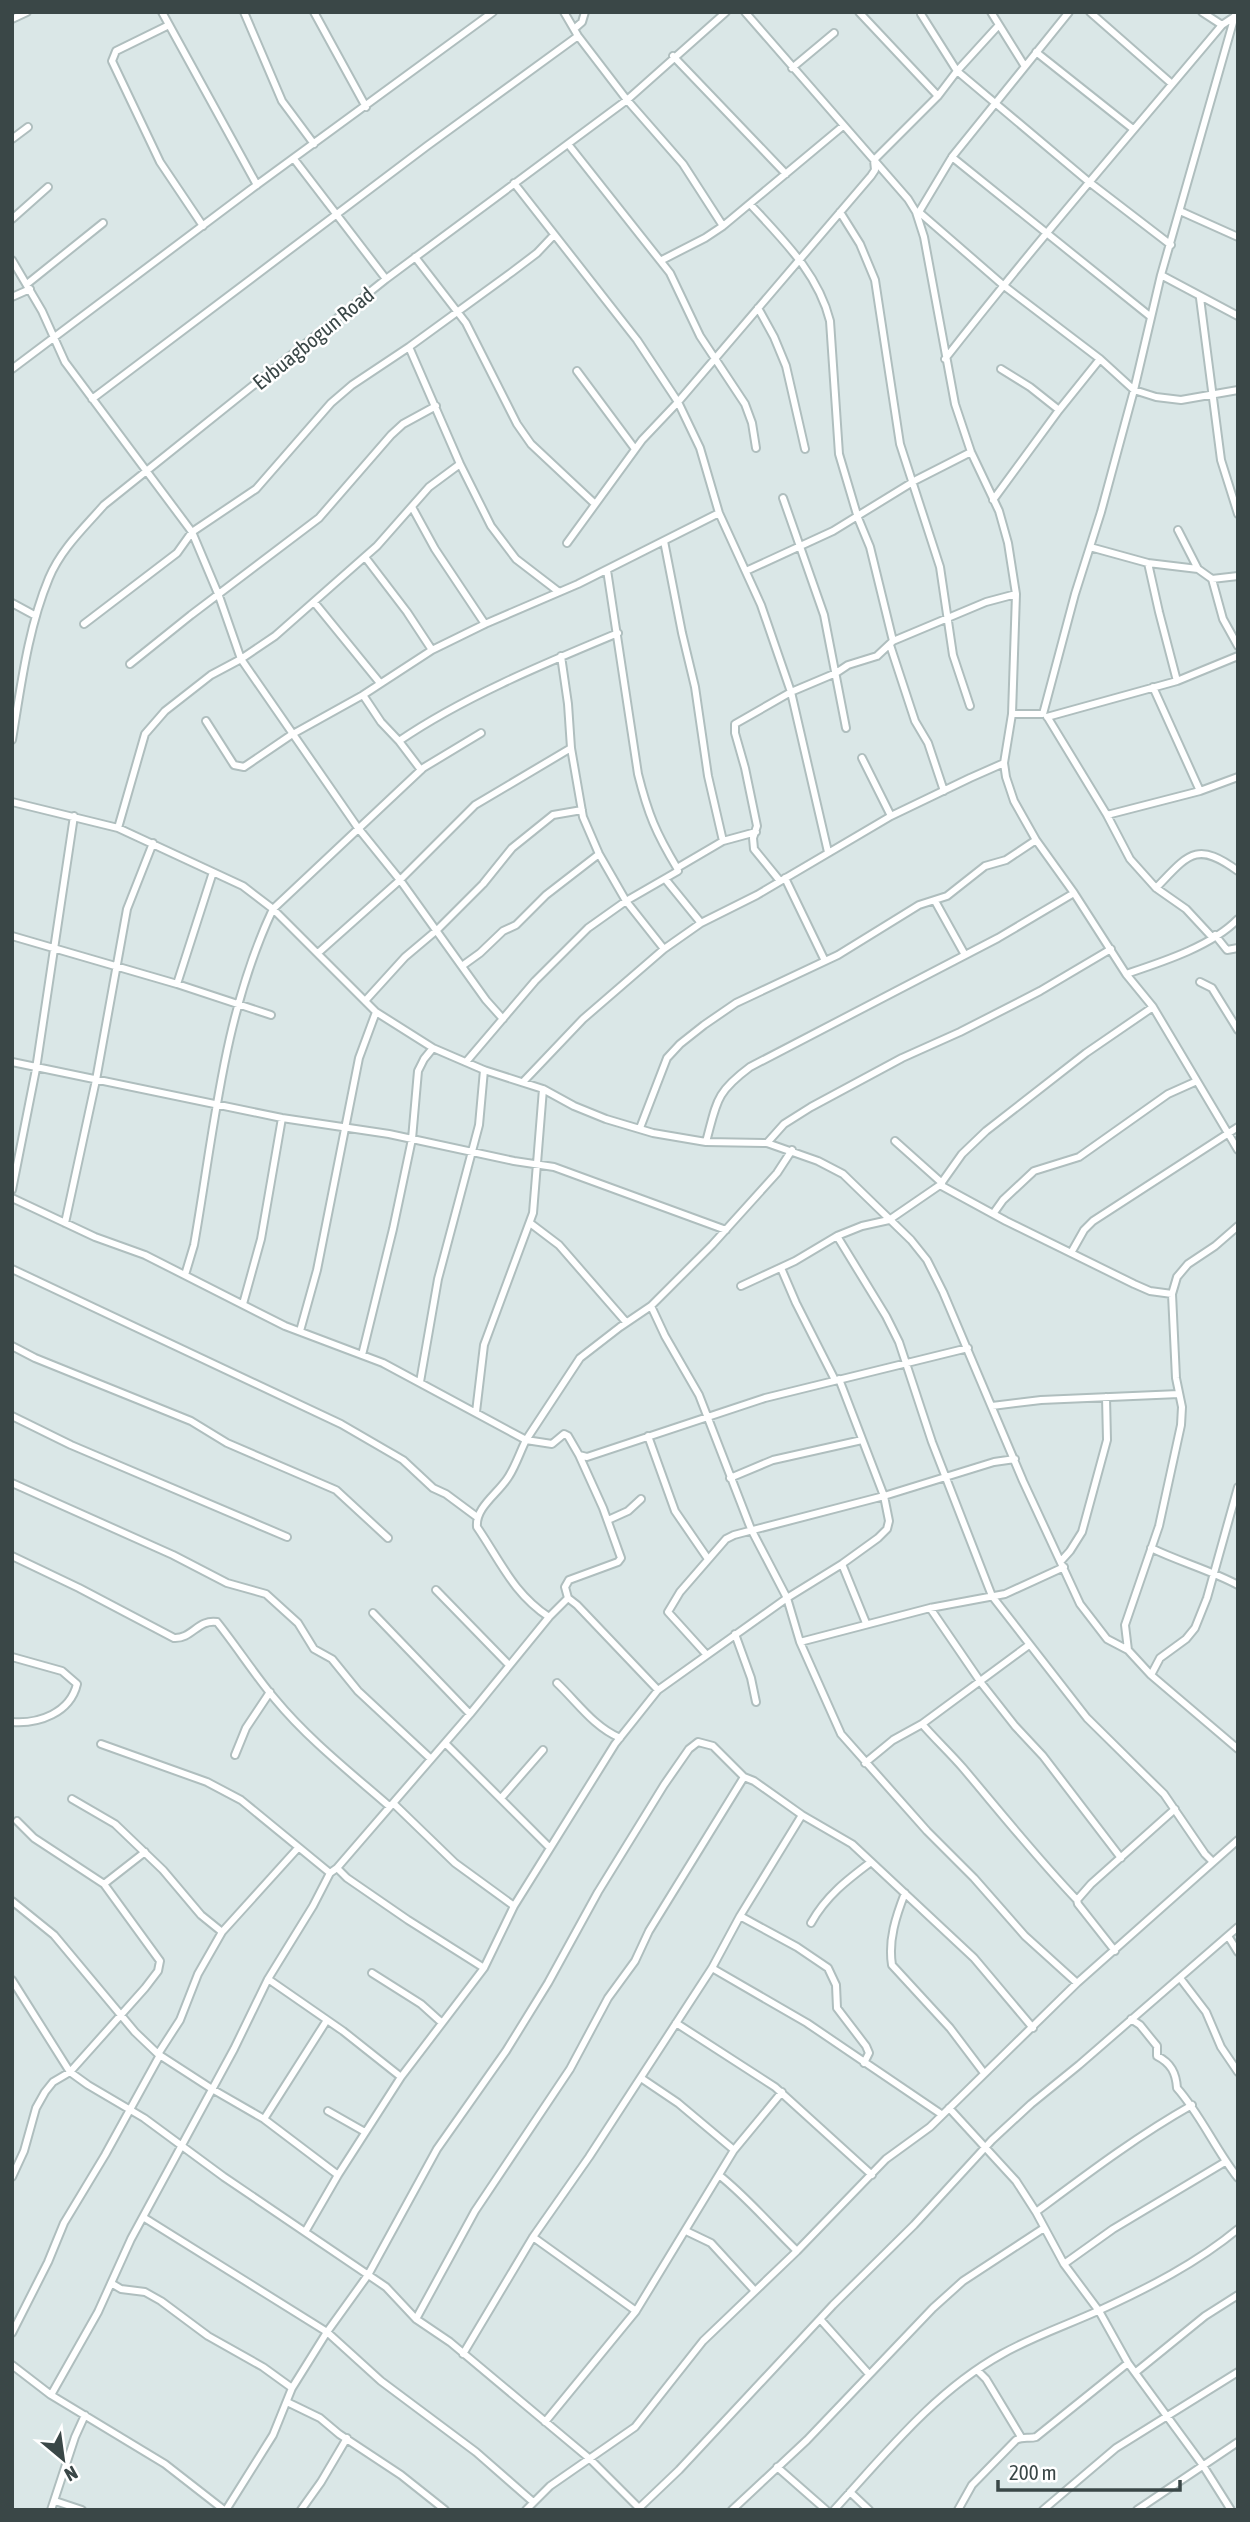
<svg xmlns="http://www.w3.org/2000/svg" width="1250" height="2522" font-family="'Asap Condensed',sans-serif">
  <rect width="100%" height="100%" fill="#ebf4f4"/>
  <path fill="#dae7e7" d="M12,12H1238V2510H12Z"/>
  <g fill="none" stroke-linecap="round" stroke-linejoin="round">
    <g stroke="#afbebe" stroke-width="10">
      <path id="minor" d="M162,12L257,185
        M244,12L282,101L314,144
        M314,12L366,107
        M564,12L578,36L627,100L683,164L723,226
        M745,12L908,199L916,212L924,237L955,404L971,452L999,511L1008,543L1016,594L1012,714L1004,763L1006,777L1014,801L1036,840L1074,893L1126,974L1153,1007L1238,1150
        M859,12L938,96
        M991,12L1024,65
        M1090,12L1172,84
        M1202,12L1222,25
        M921,14L957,71L1089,182L1171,245
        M12,19L27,12
        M169,25L116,51L112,61L160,162L203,226
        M574,29L582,22L585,12
        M1036,52L1133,129
        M673,56L786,174
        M792,68L834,33
        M12,139L28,127
        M568,144L670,273L700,336L745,404L752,423L756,448
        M952,157L1151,317
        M294,159L386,279
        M514,183L637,340L678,402L700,448L719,513L761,605L791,692L828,852
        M750,204C782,239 818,273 830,321L839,454L858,518L870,547L893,641
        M1180,211L1238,237
        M840,212L860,244L875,280L900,444L940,567L953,655L970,706
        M916,212H919L1003,285L1100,359L1134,390L1156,397L1181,400L1238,390
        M919,212L952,157L1069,12
        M12,219L48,187
        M415,257L466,323L517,424L531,444L595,504
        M12,260L42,311L65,362L192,532L219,596L241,659L358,828L400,880L486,1000L503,1019
        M662,260L705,238L723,226L843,126
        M1161,275L1238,316
        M27,284L103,223
        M12,297L30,289
        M1200,298L1221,460L1238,514
        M758,308L774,337L786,366L805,449
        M409,347L460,464L491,526L516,559L559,592
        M945,359C1034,245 1129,136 1222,25L1234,17
        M12,369L250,190L493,12
        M1001,369L1030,387L1059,410
        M577,371L635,449
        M92,399L427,146L578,36
        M783,498L824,615L846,728
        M993,500L1059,410L1100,359
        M412,507L435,549L485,624
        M1178,530L1198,569
        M664,541L682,633L695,687L708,776L723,841
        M567,543L642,440L678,402L871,176L875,170L874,160L938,96L957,71L998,26
        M1090,547L1148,563L1198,569L1212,579L1238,576
        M365,557L407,612L432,650
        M1148,563L1159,612L1177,681
        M607,570L638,774C648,814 656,833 677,868
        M746,571L833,531L916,480L971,452
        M1212,579L1223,619L1238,646
        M314,602L380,683
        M12,603L36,616
        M84,624L177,553L192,532L256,489L331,403L352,385L409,347L512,272L537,253L554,235
        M890,645L915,721L928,743L944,791
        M561,656L568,704L571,748L583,817L599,854L626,901L678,871L677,868L723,841L756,832
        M130,664L191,615L319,518L391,435L403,424L436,406
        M1153,687L1200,791
        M363,695L381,722L399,741C463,697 546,663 618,633
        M1012,714H1043L1075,594L1101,512L1134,390L1161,275L1236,12
        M1047,717L1177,681L1238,656
        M1048,718L1107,815L1130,859L1156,888L1186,909L1212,937
        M206,721L234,765L244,767L291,735L363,695L432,650L485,624L578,584L719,513
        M12,740C21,686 28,628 49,578C61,549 84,528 104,505L386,279L627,100L726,12
        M399,741L421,770
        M862,758L891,816
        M12,802L118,828L243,886L273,909L376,1012L433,1048L484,1070L543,1089L574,1106L606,1119L653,1133L706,1142L767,1143L818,1161L843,1174L911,1240L927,1260L943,1292L1023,1481L1080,1604L1107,1639L1128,1650L1151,1675L1238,1749
        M1107,815L1200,791L1238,777
        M118,828L145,734L165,711L211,675L241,659L275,636L377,546L429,487L460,464
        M785,878L825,961
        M666,880L701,923
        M780,881L754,849L753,838L757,826L745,768L735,733V724L791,692L836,673L848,665L877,656L893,641L986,602L1016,594
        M1156,888C1188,855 1196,840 1238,871
        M935,901L965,955
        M1215,935L1227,950L1238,948
        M12,936L177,984L271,1015
        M318,953L400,880L475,805L571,748
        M462,966L480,953L503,931L516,925L546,895L599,854
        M1126,974C1162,962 1212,946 1238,919
        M1200,982L1212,988L1238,1030
        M177,984L213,872
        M365,1001L405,957L437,930L483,884L512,848L553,815L582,810
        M12,1062L282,1118L389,1134L514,1161L554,1167L726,1230
        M466,1062L535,981L588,928L626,901L664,949
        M523,1082L583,1019L664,949L701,923L757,895L891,816L970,778L1004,763
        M640,1128L667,1058L680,1044L704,1025L736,1003L838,955L919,905L947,896L985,866L1006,860L1036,840
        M895,1141L942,1183
        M706,1142C717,1102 715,1093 750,1067L998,938L1074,893
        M767,1143L784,1124L811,1107L902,1058L960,1032L1040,991L1111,949
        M940,1185L962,1154L986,1131L1086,1053L1153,1007
        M12,1190L36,1069L74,816
        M12,1198L95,1237L145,1255L285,1326L383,1363L526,1440L580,1358L620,1327L651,1306L712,1245L777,1173L792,1150
        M993,1214L1003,1200L1034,1171L1079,1157L1168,1094L1197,1081
        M65,1223L96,1080L127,909L153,843
        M530,1223L559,1245L626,1322
        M837,1236L886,1316L899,1342L932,1442L992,1596L1087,1718L1164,1794L1205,1854L1213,1862
        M1071,1253L1084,1230L1093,1221L1238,1127
        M781,1268L796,1303L835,1380
        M12,1269L341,1424L403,1460L433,1488L446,1494L477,1517
        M185,1275L194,1245C214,1132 223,1015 273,909L423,768L481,733
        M741,1286L795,1261L837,1236L862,1226L889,1220L940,1185L1006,1221L1134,1284L1150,1291L1172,1294
        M243,1304L261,1239L282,1118
        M651,1306L665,1336L699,1395L751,1529L787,1598L800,1642L841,1734L927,1831L974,1878L1025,1936L1077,1983
        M300,1331L317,1270L359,1058L376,1012
        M12,1346L35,1358L191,1421L227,1443L336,1490L388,1538
        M362,1355L393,1229L412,1139L418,1071L424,1059L433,1048
        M420,1382L438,1279L479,1125L484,1070
        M992,1406L1041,1400L1179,1394
        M476,1412L484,1345L533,1213L543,1089
        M12,1416L71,1445L287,1537
        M648,1436L675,1511L708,1559
        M730,1478L773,1460L862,1440
        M12,1483L173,1555L227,1583L266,1594L298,1623L314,1649L332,1659L358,1691L431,1759
        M608,1520L628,1511L641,1499
        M1151,1548C1180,1562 1210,1570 1238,1585
        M12,1556L79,1588L174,1638C192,1639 198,1619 217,1622C237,1647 254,1674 275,1699C308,1739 350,1772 389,1806
        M1061,1561L1070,1551L1082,1532L1107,1440L1106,1397
        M842,1564L866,1623
        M436,1590L509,1665
        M568,1598L565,1587L569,1580L618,1562L621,1558L603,1508L579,1455
        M930,1608L982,1684L1015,1726L1043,1756L1121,1858
        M373,1613L470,1714
        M549,1617C513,1593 501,1562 477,1527C475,1507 499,1493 509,1476C516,1465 520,1452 526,1440L552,1444L564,1434L568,1436L579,1455L587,1457L765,1398L968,1348
        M735,1634L751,1678L756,1702
        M800,1642L930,1608L1005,1594L1064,1567
        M1128,1650L1125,1625L1159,1526L1181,1425L1182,1407L1176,1378L1172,1294L1177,1277L1188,1264L1215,1246L1238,1226
        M706,1654L668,1612L680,1592L726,1539L734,1535L884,1496L994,1462L1015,1459
        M12,1657L62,1671L77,1684C70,1713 39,1724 12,1722
        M1151,1675L1160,1658L1186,1639L1195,1628L1207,1598L1238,1487
        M557,1683C578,1703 593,1726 620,1738
        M922,1724C935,1739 950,1753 963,1768C1001,1813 1037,1858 1077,1900L1078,1904L1115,1951
        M445,1743L549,1847
        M101,1744L207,1782L241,1800L330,1873
        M235,1755L246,1728L270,1692
        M865,1763L893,1740L922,1724L1029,1645
        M502,1797L543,1750
        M72,1799L115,1824L163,1870L201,1915L222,1932
        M393,1803L455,1863L514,1906
        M337,1868L347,1878L408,1920L484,1968
        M104,1884L145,1852
        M905,1893C896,1916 888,1940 892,1965L950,2028L984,2073
        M1077,1900L1091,1884L1175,1809
        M12,1901L54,1935L135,2032L158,2054L212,2089L264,2119L338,2175
        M740,1916L797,1947L828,1968L836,1985L837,2008L866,2046L869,2053L864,2063
        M811,1923C826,1896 847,1880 871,1862
        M1228,1936L1238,1952
        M712,1968L807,2023L941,2114
        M372,1973L421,2004L441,2022
        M1180,1978L1206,2012L1221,2047L1238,2072
        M268,1979L343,2031L401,2077
        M12,1980L70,2072L88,2085L144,2118L224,2177L386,2287L416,2319L450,2342L590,2459L641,2510
        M1131,2019L1140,2025L1157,2046V2056C1171,2063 1176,2073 1177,2088C1201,2115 1215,2149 1238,2178
        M676,2023L775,2087L872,2175
        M158,2054L180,2020L198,1974L222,1932L298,1848
        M641,2078L678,2103L734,2150
        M949,2108L1016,2181L1036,2212L1064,2264L1099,2311L1128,2363L1202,2464L1231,2510
        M328,2111L365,2132
        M264,2119L327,2020
        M719,2175C748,2198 771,2226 797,2251
        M12,2177L24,2151L36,2108L45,2092L53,2082L70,2072L145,1988L158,1971L160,1961L104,1884L34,1838L17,1821
        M1036,2212C1087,2174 1137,2136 1192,2105
        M143,2217L327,2332L381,2381L476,2452L532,2501
        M686,2231L711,2243L755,2291
        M305,2232L338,2175L401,2077L484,1968L514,1906L615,1744L658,1690L787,1598L842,1564L878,1538L887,1529L889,1521L884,1496L839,1379
        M533,2237L636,2311
        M1064,2264L1113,2229L1225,2162
        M111,2283L121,2289L145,2292L161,2301L208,2336L263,2367L292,2388
        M416,2319L475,2211L570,2069L608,1998L635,1961L649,1931L744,1777
        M820,2319L868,2373
        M12,2333L48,2262L64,2223L105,2155L160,2055
        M463,2354L533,2237L589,2157L712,1968L740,1916L802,1815
        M12,2365L51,2395L165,2464L224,2510
        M977,2370L986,2379L1021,2437
        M1136,2372L1205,2316L1238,2295
        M51,2395L98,2312L131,2239L234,2049L268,1979L313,1906L330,1873L337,1868L470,1714L549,1617L568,1598L577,1605L658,1690
        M287,2402L320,2418L339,2434L401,2475L445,2510
        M545,2422L636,2311L734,2150L782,2092
        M777,2467L826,2510
        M850,2492L869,2510
        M55,2501L82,2510
        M51,2510L75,2437L85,2415
        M226,2510L273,2435L292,2388L327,2332L368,2275L437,2149L506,2051L548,1983L598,1892L664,1785L689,1749L698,1742L713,1746L744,1777L754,1781L802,1815L852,1844L974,1958L1033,2028
        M301,2510L321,2482L347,2438
        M526,2510L550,2486L635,2427L703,2341L797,2251L886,2159L930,2127L1077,1983L1238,1840
        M637,2510L679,2470L833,2305L914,2225L992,2140L1031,2104L1079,2065L1238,1927
        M732,2510L807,2440L933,2308L963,2281L1044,2228
        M834,2510C885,2454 935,2391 1002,2354C1034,2336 1067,2325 1100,2310C1148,2288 1197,2263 1238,2229
        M958,2510L972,2485L1016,2440C1023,2436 1029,2439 1036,2437L1128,2363
        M1043,2510L1116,2448L1238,2372
        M1137,2510L1238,2442"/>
    </g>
    <use href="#minor" stroke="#fff" stroke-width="6"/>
  </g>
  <g text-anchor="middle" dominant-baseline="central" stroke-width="5" stroke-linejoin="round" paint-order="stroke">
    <g font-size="21" fill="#3a4747" stroke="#fff">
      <text transform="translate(313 338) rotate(-39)">Evbuagbogun Road</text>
    </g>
  </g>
  <rect width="1250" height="2522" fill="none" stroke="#3a4747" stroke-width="28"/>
  <g transform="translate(63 2459) rotate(151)" stroke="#ffffff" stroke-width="5" paint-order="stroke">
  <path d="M0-5L12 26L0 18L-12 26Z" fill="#3a4747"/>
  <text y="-10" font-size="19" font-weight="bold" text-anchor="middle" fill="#3a4747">N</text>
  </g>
  <path d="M998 2480v10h182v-10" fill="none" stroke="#3a4747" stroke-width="3.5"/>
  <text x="1009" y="2480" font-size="21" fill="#3a4747" stroke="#ffffff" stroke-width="5" paint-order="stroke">200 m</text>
</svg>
